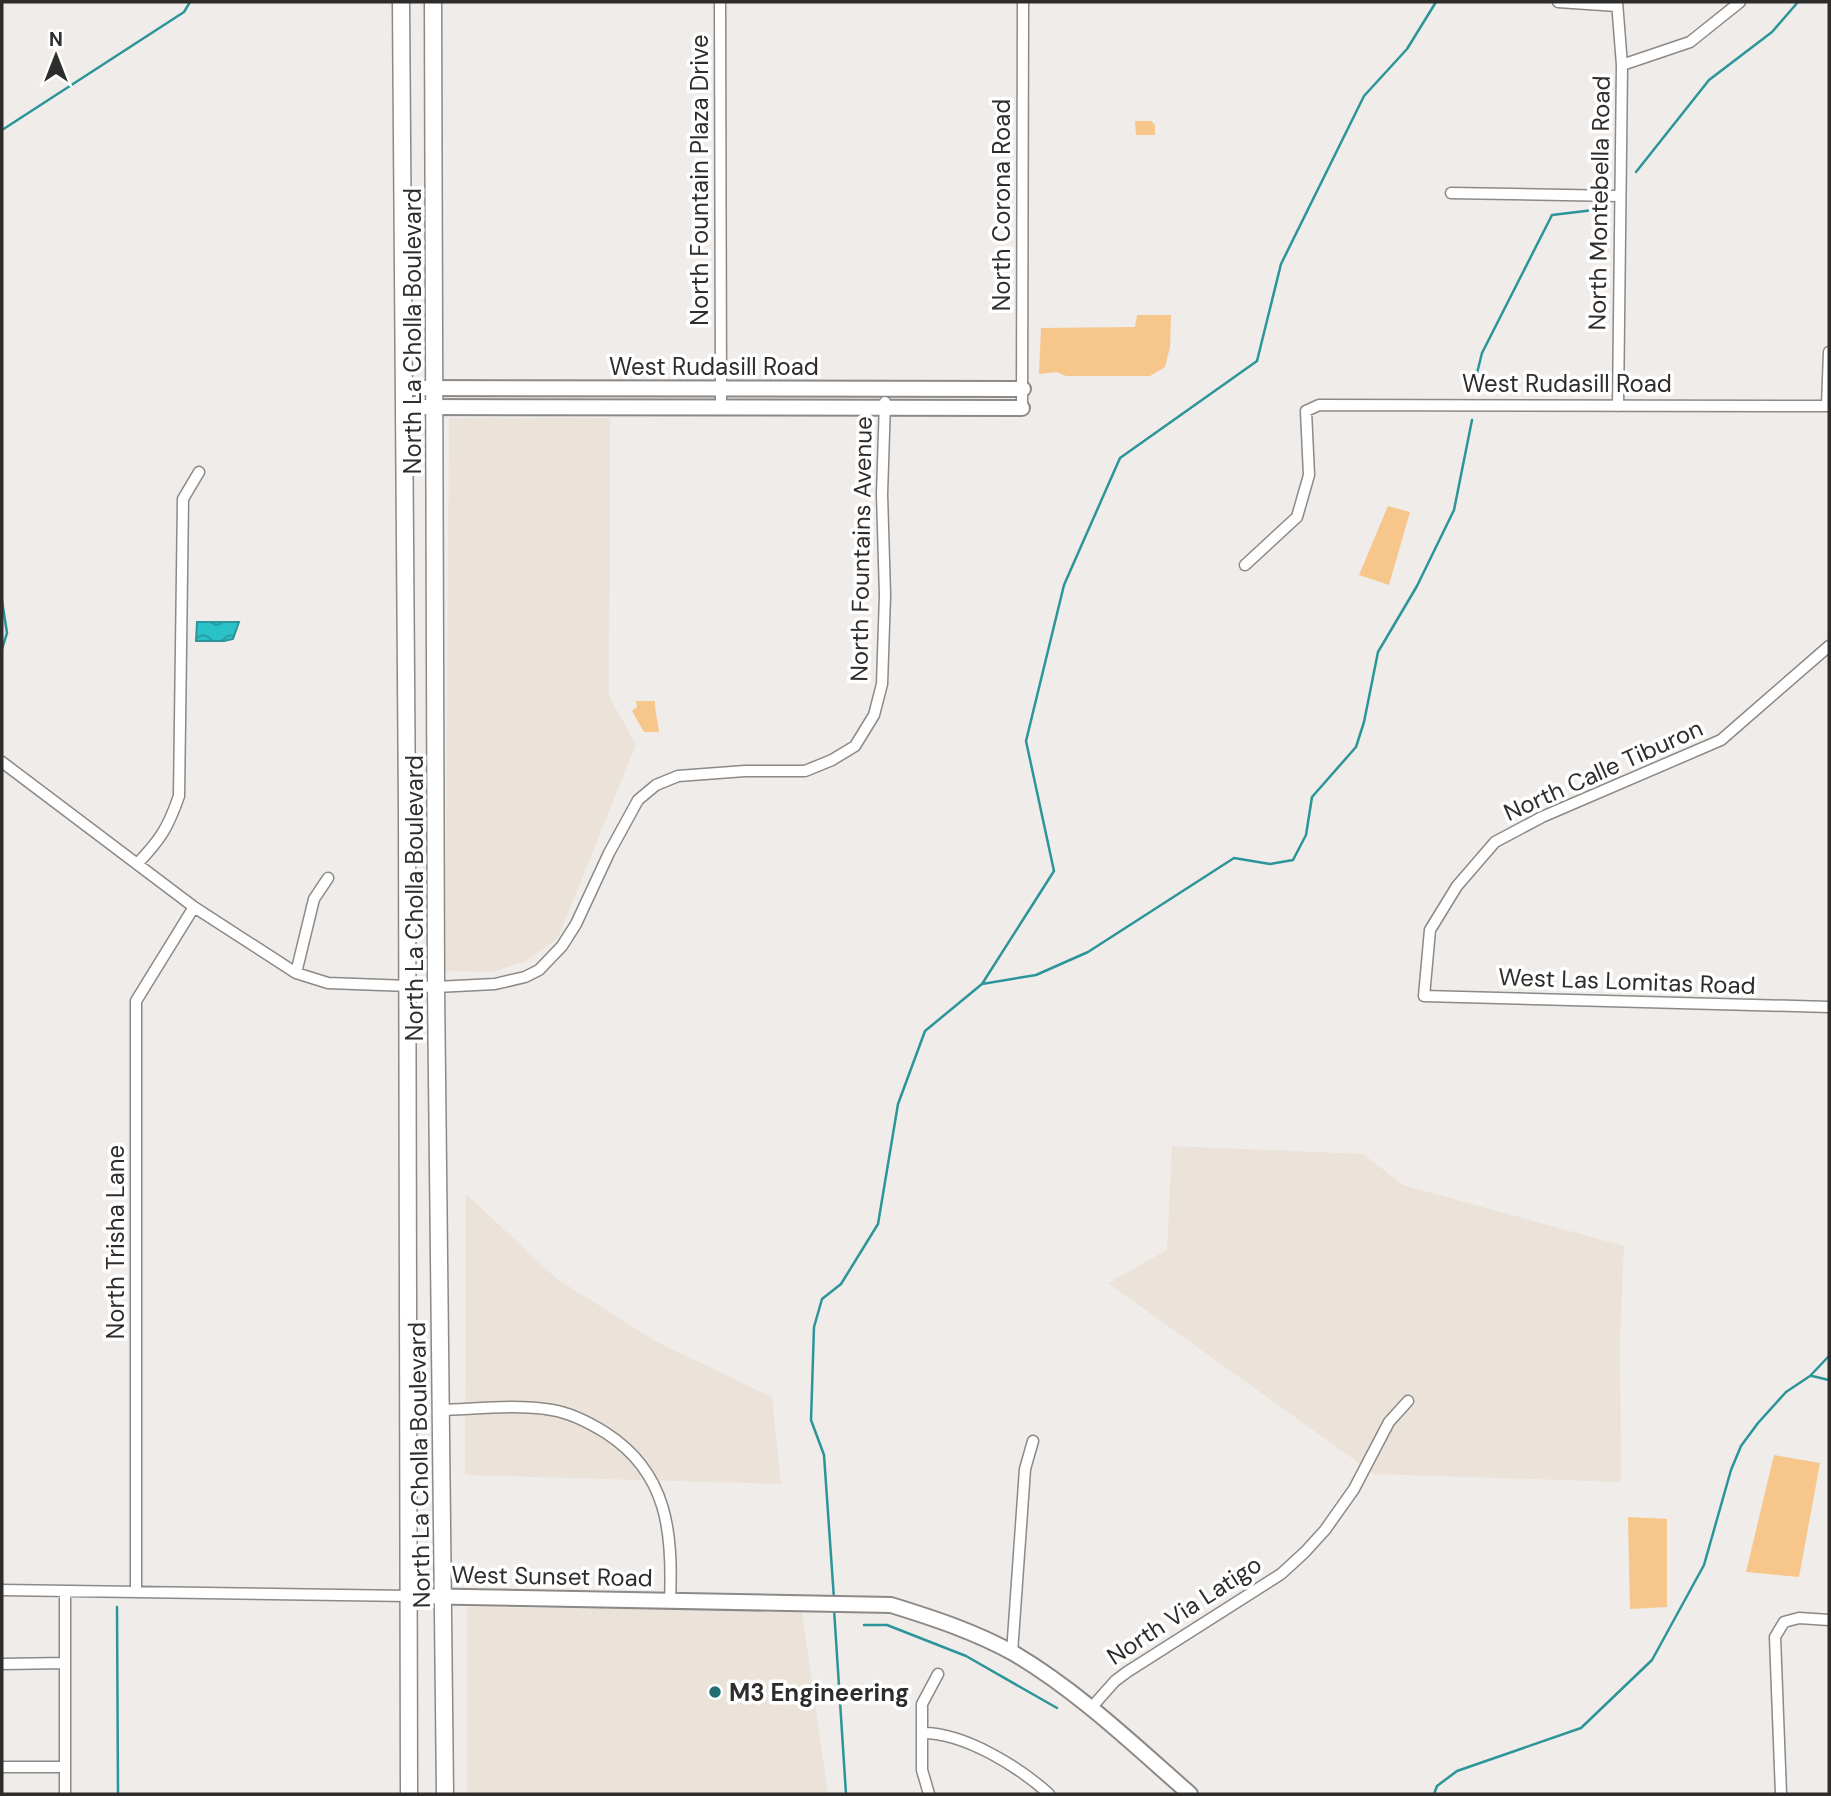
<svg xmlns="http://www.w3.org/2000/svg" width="1831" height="1796" font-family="'DM Sans',sans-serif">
  <defs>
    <pattern id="water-waves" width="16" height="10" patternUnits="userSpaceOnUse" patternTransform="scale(1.75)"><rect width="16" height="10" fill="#2ac1c8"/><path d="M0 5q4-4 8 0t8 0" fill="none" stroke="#249da3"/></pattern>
  </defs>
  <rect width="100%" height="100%" fill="#efece9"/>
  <path fill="#ebe3d9" d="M449,418H610L609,696L636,745L558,938L526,961L492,972L445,971Z
    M1172,1146L1363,1154L1403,1185L1624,1246L1620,1339L1621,1482L1374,1474L1108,1283L1167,1250Z
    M466,1194L557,1279L657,1342L772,1397L781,1484L465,1475Z
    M467,1607L802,1612L828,1794H467Z"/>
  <path fill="#f7c68b" d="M1135,121H1151L1155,125V135H1136Z
    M1137,315H1171L1170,347L1165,367L1150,376H1066L1057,372L1039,374L1041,328L1135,327Z
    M1388,506L1410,512L1389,585L1359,575Z
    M636,701H655C655,714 658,720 659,732H644L632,711L637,707Z
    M1774,1455L1820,1463L1799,1577L1746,1572Z
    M1628,1517L1667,1519V1607L1630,1609Z"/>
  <path fill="url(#water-waves)" stroke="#2c9599" stroke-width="2" d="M197,622H239L233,639L224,641H196Z"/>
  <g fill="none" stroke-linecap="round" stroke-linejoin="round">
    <path stroke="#2c9599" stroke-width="2.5" d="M2,130L184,12L190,2
      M1636,172L1709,80L1772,32L1798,2
      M1474,385L1482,353L1552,215L1602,209
      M2,601L7,633L2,649
      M982,984L1054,871L1026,741L1064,585L1120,458L1257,361L1281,264L1364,96L1407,49L1436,2
      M1812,1376L1829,1380
      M834,1599L824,1455L811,1420L814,1327L822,1299L841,1284L878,1224L898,1104L925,1031L982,984L1036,975L1088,952L1234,858L1270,864L1293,860L1306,835L1312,797L1356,747L1364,722L1378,652L1417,586L1454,510L1472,420
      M117,1607L118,1794
      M834,1609L846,1794
      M864,1625H887L966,1656L1057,1708
      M1434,1794L1437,1786L1457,1771L1581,1728L1652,1660L1704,1565L1731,1470L1741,1446L1758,1423L1786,1392L1810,1376L1829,1356"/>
    <g stroke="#8c8986" stroke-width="13">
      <path id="street" d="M720,2L721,401
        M1558,2L1617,6
        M1617,2L1622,65L1618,406
        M1622,65L1690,42L1740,2
        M1451,193L1620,196
        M1827,406L1829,352
        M1022,408L1023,2
        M1245,565L1297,517L1309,475L1306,411L1319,405L1829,406
        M1829,646L1721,740L1542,817L1495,842L1457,886L1430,930L1424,996L1829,1007
        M2,762L194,907L296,973L328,983L436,987L495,984L525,977L539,970L562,946L576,924L609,853L638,800L656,785L678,776L745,771H805L832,760L855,746L874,715L882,684L885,595L882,494L885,402
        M137,864C160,840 168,828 179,796L183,499L199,472
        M296,973L314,899L328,878
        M440,1410C476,1409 516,1404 552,1410C571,1413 590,1423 606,1433C668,1473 673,1533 670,1602
        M2,1590L410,1596
        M65,1591V1794
        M136,1592V1001L194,907
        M1012,1653L1025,1469L1033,1441
        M2,1664L65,1663
        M1091,1708L1115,1681L1127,1672L1281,1574L1305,1552L1325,1530L1354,1489L1389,1422L1408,1401
        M923,1733C965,1733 1019,1767 1049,1794
        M2,1767H65
        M929,1794L922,1770V1704L938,1674
        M1781,1794L1775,1637L1784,1622L1799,1618L1829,1620"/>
    </g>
    <g stroke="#8c8986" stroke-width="18">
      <path id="secondary" d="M405,388L1023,389
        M405,407L1022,408
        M410,1596L891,1605C933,1618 976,1632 1015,1654C1079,1692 1134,1745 1190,1794"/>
    </g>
    <g stroke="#8c8986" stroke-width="19">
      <path id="primary" d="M401,2L407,810L409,1794
        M433,2L436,987L445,1794"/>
    </g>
    <use href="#street" stroke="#fff" stroke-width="10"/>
    <use href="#secondary" stroke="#fff" stroke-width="14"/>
    <use href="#primary" stroke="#fff" stroke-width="16"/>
  </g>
  <circle fill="#236e72" stroke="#fff" stroke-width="2.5" cx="715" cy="1692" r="7"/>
  <g text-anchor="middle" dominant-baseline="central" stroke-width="7" stroke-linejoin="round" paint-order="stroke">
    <g font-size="24" fill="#2f2d2c" stroke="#fff">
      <text transform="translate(699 180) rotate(-90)">North Fountain Plaza Drive</text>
      <text transform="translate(1599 203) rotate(-89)">North Montebella Road</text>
      <text transform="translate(1001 205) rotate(-90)">North Corona Road</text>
      <text transform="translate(412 331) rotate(-90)">North La Cholla Boulevard</text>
      <text x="714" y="366">West Rudasill Road</text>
      <text x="1567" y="383">West Rudasill Road</text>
      <text transform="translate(861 549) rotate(-89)">North Fountains Avenue</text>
      <text transform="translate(1603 770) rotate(-24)">North Calle Tiburon</text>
      <text transform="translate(414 898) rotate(-90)">North La Cholla Boulevard</text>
      <text transform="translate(1627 981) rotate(2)">West Las Lomitas Road</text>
      <text transform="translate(115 1242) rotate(-90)">North Trisha Lane</text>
      <text transform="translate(419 1465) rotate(-91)">North La Cholla Boulevard</text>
      <text transform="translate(552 1576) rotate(1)">West Sunset Road</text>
      <text transform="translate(1184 1610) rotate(-33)">North Via Latigo</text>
    </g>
    <g font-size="24" font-weight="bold" fill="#2f2d2c" stroke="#fff" text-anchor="start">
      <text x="729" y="1692">M3 Engineering</text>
    </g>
  </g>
  <rect width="1831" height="1796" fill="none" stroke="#2f2d2c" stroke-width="7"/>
  <g transform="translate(56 56)" stroke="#ffffff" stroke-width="5" paint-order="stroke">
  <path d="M0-5L12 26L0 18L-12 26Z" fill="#2f2d2c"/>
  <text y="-10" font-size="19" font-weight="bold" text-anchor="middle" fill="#2f2d2c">N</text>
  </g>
</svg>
